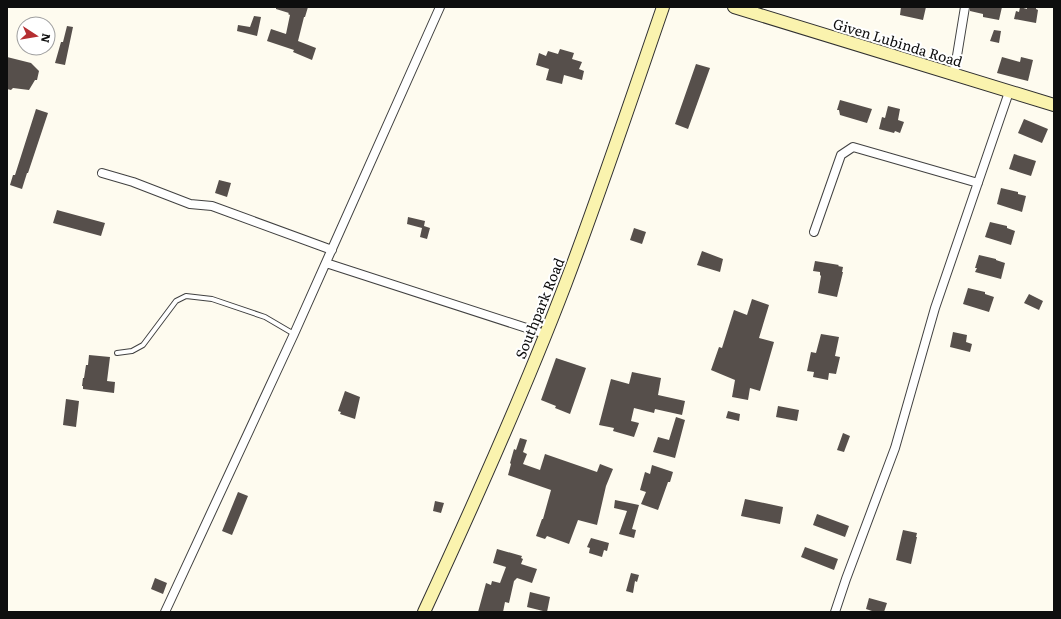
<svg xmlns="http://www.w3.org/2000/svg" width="1061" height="619" font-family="Literata,serif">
  <rect width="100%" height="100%" fill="#fefbef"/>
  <path fill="#564f4b" d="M276,7H308L305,17H304L298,41L316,48L312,60L293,52L294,50L267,41L271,29L286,34L290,15L288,14L289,13L276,9Z
    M901,7H926L923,20L900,15Z
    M970,7H1002L999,20L983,17V14L970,11Z
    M1020,7L1027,9V7L1036,8V9L1038,10L1036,23L1014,19L1016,11L1019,12Z
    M254,16L261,17L257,36L237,31L238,25L250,27Z
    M67,26L73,27L65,65L55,63L61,42H63Z
    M994,30L1001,31L999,43L990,41Z
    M560,49L574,53L572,59L582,62L579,69L584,71L582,80L564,75L562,84L546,80L549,69L536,65L539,53L546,56L548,51L558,54Z
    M7,57L31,63L39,71L37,80H35L29,90L13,88L11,90L7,89Z
    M1002,57L1020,62L1021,57L1033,60L1028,81L997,73Z
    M696,64L710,68L688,129L675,124Z
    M840,100L872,109L867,123L840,115L839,110H837Z
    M888,106L900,109L898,120L904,122L900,133L895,131L894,133L879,129L882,117L885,118Z
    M36,109L48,113L28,173H27L22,189L10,185L13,175H15Z
    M1024,119L1048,129L1042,143L1018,133Z
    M1014,154L1036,161L1031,176L1009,169Z
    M219,180L231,183L227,197L215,193Z
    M1001,188L1018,192V194L1026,196L1022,212L997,204Z
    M57,210L105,223L101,236L53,223Z
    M408,217L425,221L424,226L430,228L427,239L420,237L422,228L407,224Z
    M990,222L1007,226V228L1015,231L1011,245L985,237Z
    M634,228L646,232L642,244L630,240Z
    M702,251L723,259L720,272L697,265Z
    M979,255L996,259V260L1005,263L1001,279L975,272L977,268H975Z
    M815,261L839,265L838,266L843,267L842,272H843L837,297L818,293L821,276L820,275V272L813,271Z
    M968,288L985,292V294L994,297L989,312L963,304Z
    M1029,294L1043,301L1039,310L1024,303Z
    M752,299L769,305L759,338L774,342L760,391L750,388L748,400L732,397L735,380L711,370L719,347L722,348L734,310L747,315Z
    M953,332L967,335L966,342L972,344L970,352L950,347Z
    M821,334L839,337L835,356L840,357L836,374L829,373L828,380L813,377L814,372L807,371L811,352L816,353Z
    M89,355L110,357L107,381L115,382L114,393L83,389V386H82L83,378H84L86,365H88Z
    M556,358L586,368L570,414L555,408L556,406L541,400Z
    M632,372L661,378L658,395L685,401L682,415L655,409L654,413L634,408L631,421L639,423L634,437L613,431L614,428L599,425L611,379L629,384Z
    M345,391L360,397L355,419L340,414L341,412L338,411Z
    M66,399L79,401L76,427L63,425Z
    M778,406L799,410L797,421L776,417Z
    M728,411L740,414L739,421L726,418Z
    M676,417L685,420L675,458L653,452L658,437L669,440Z
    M843,433L850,436L844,452L837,450Z
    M520,438L527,440L523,452L527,454L523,464L540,470L545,454L597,472L600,464L613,469L606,486L597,525L578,520L569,544L547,536L545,539L536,536L542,519H543L551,490L508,475L511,464L510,463L514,449L516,450Z
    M652,465L673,472L670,482H668L658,510L641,504L646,492L640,490L645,472L650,474Z
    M238,492L248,496L232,535L222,531Z
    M745,499L783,507L780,524L741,516Z
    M615,500L639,505L632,529L636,530L634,538L619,534L627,511L614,508Z
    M435,501L444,503L441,513L433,511Z
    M817,514L849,526L845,537L813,525Z
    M903,530L917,533L916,537H917L911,564L896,560Z
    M591,538L609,543L607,551L604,550L602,557L589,553L590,548L587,547Z
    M805,547L838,559L834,570L801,557Z
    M497,549L522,556L521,558L523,559L521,564L537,569L532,583L517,578L514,581L509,603L505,602L503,612H478L486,583L491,585L492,581L500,583L506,567L493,563Z
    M631,573L639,575L637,582L635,581L633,593L626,591Z
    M155,578L167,583L163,594L151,589Z
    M530,592L550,597L547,612L527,607Z
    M869,598L887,603L884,612H875L866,609Z"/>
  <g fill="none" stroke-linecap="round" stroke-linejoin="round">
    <g stroke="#414141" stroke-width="6">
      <path id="lane" d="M117,353L132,351L143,345L176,301L186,296L212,299L265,317L294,334"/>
    </g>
    <g stroke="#414141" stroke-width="10">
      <path id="street" d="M954,74L965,7
        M102,173L133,182L190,204L212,206L332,250
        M814,232L841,155L853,147L978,183
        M326,263L545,334
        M165,612L294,334L440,7
        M835,612L846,579L895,448L935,308L1009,92"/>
    </g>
    <g stroke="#303030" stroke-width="14">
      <path id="secondary" d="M734,7L1054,105
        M424,612C474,504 523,395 565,285C600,193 631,100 663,7"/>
    </g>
    <use href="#lane" stroke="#fff" stroke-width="4"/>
    <use href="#street" stroke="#fff" stroke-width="8"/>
    <use href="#secondary" stroke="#faf3ae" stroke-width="12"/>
  </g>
  <g text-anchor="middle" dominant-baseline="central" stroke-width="4" stroke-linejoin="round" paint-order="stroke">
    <g font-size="14" fill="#0e0e0e" stroke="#fff">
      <text transform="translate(898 42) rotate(17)">Given Lubinda Road</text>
      <text transform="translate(539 308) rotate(-68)">Southpark Road</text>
    </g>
  </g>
  <rect width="1061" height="619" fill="none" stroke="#0e0e0e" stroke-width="16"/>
  <g transform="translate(36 36) rotate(102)"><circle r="19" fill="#ffffff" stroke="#9f9f9f"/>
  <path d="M0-3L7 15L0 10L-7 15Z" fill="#b52e31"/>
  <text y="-6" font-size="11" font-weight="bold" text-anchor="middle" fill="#0e0e0e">N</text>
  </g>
</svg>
